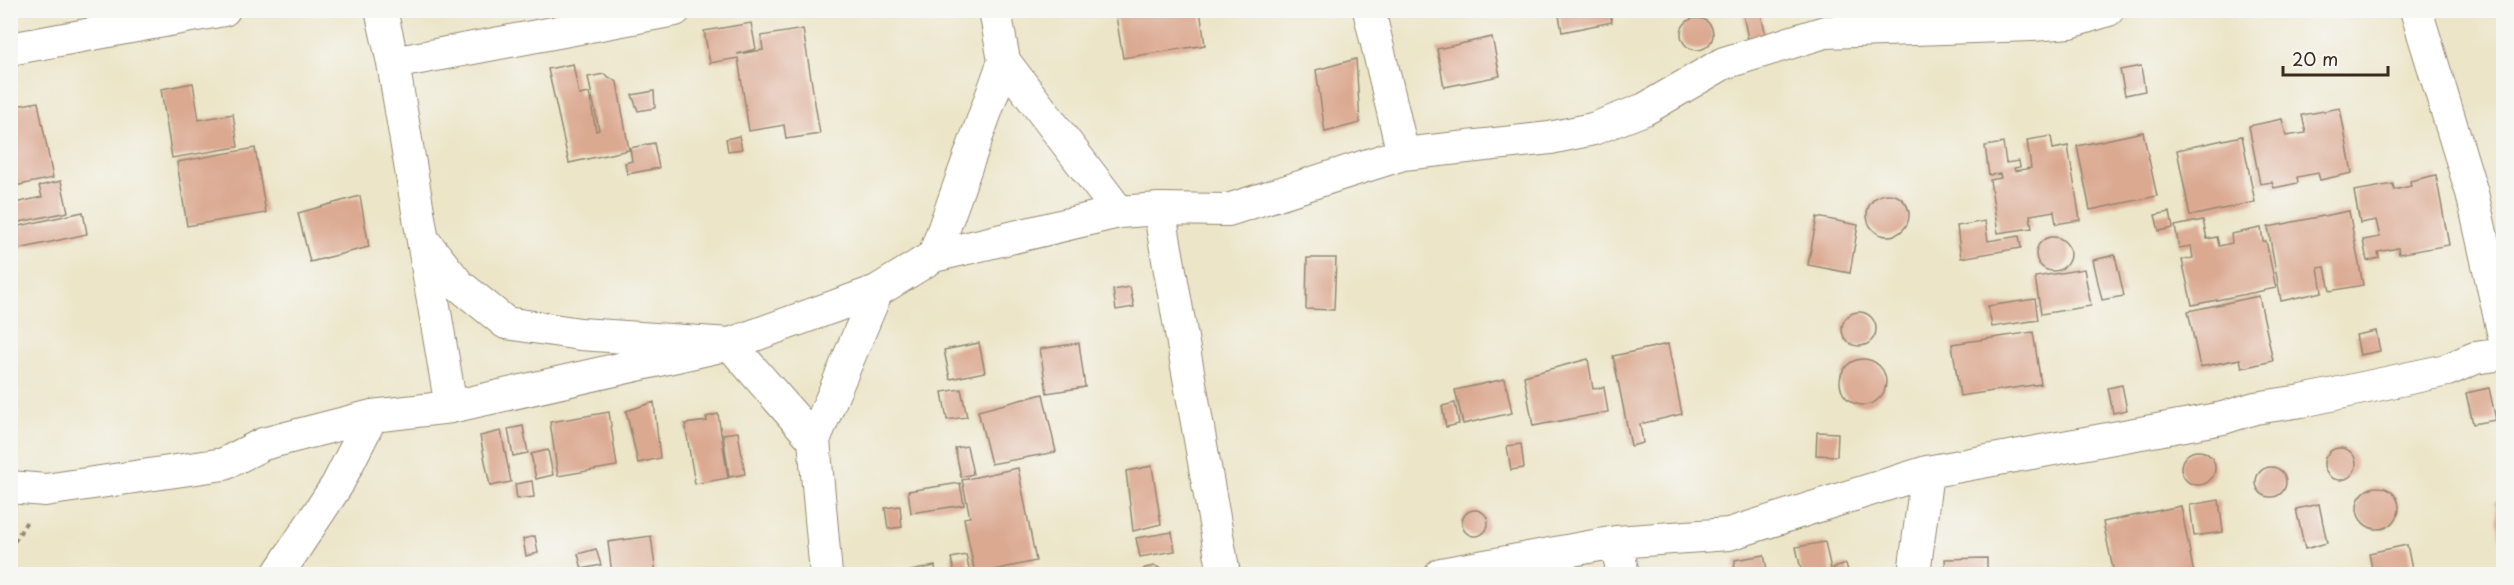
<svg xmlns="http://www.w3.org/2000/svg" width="2514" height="585" font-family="'Playpen Sans',sans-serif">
  <rect width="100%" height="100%" fill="#f6f6f2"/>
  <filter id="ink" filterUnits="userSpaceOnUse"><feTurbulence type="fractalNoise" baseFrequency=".0167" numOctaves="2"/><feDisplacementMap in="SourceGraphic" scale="12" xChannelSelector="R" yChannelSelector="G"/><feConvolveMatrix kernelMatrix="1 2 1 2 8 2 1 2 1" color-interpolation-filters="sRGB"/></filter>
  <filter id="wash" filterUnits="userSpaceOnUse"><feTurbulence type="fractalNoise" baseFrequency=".008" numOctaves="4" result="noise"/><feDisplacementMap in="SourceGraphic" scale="24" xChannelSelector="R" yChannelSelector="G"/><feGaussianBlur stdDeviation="1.35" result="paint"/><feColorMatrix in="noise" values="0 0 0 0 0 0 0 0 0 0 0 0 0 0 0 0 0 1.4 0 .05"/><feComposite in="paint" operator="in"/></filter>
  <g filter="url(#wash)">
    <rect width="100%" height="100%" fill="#ece5c8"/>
    <g id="blocks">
      <path fill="#dba890" d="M1115,10H1200L1205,45L1123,58Z
        M1558,10H1609L1612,22L1562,32Z
        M1742,10H1760L1766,36L1748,39Z
        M1681 34a16 16 0 1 1 32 0a16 16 0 1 1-32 0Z
        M751,23L756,49L737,54L763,50L761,36L803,29L820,134L786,139L784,125L749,131L738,58L710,63L704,31Z
        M1492,37L1500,76L1444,87L1437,49Z
        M1356,59L1360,123L1325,132L1316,70Z
        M573,64L579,95L589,93L596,131L599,130L588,77L604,74L617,82L629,150L569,163L548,69Z
        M2141,66L2145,91L2125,95L2120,70Z
        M193,83L199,120L233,114L238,147L172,158L161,89Z
        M654,91L655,108L638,111L632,95Z
        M38,102L53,178L10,187V107Z
        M2340,108L2352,173L2320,180L2318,173L2297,177L2298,183L2274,188L2272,182L2260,184L2249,126L2282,119L2286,136L2306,133L2302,115Z
        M2143,132L2157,196L2090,210L2077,146Z
        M739,136L742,149L728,151L726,139Z
        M2051,136L2053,149L2068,146L2080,220L2056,224L2054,211L2030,215L2032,228L1998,233L1990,180L2001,178L2000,174L1989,175L1985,146L2003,143L2006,163L2019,161L2020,167L2014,168L2015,171L2031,168L2027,140Z
        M2242,136L2255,202L2190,216L2177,150Z
        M654,143L659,168L627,174L625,163L632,161L630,148Z
        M255,148L266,213L187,226L177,162Z
        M2436,175L2449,245L2399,254L2398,248L2378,252L2379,258L2367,261L2363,240L2380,237L2376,220L2360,223L2354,191L2393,184L2394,190L2411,186L2410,181Z
        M61,181L68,212L10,224V192L13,191L15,203L42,197L39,186Z
        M1867 215a21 21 0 1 1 42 0a21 21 0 1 1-42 0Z
        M360,196L369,247L310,262L298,213Z
        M2349,211L2363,285L2330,291L2325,267L2318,268L2322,292L2281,301L2268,227Z
        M83,212L87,234L10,251V228Z
        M2170,212L2173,228L2159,231L2155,215Z
        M1817,217L1858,225L1850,273L1808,265Z
        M2203,220L2207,239L2217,237L2219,246L2232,243L2231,234L2261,228L2263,241H2266L2276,288L2192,305L2182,260L2193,258L2191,246L2179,248L2175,226Z
        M1985,221L1988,241L2019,236L2021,248L1961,258L1957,226Z
        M2036 254a17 17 0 1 1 34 0a17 17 0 1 1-34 0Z
        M2115,255L2124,296L2102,300L2093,260Z
        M1307,258H1336L1334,310L1306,309Z
        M2084,269L2091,306L2041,314L2035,277Z
        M1130,287L1134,307L1116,310L1113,290Z
        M2259,296L2273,361L2242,368L2240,359L2200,367L2188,311Z
        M2035,299L2038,320L1992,327L1988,306Z
        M1842 329a17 17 0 1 1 34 0a17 17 0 1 1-34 0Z
        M2376,331L2380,351L2360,355L2356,335Z
        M2033,332L2041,384L1960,396L1952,344Z
        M979,343L985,372L950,379L944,350Z
        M1079,343L1085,387L1047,393L1040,349Z
        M1668,344L1682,414L1640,424L1643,443L1631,446L1613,356Z
        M1588,359L1593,389L1604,387L1608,412L1533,426L1524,376Z
        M1840 382a23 23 0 1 1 46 0a23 23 0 1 1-46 0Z
        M1505,379L1512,413L1463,424L1455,390Z
        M2122,385L2127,410L2113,413L2108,388Z
        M2489,388L2496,420L2473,424L2466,393Z
        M961,389L967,417L947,420L942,392Z
        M1043,394L1056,452L991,464L978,411Z
        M654,402L660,458L638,463L626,411Z
        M1455,403L1459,424L1446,427L1442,406Z
        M609,412L617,466L558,476L550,422Z
        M718,414L728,478L695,484L685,424L707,421L706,417Z
        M523,426L528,453L513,456L508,429Z
        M501,431L511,482L490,486L480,436Z
        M738,432L745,474L729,477L723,434Z
        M1817,432L1838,433L1837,456L1816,455Z
        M1521,444L1524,468L1511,470L1507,446Z
        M967,446L973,474L961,477L955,448Z
        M2324 464a16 16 0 1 1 32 0a16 16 0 1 1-32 0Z
        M548,450L553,475L536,479L531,454Z
        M2181 468a17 17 0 1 1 34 0a17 17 0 1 1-34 0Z
        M1152,466L1161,524L1133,531L1126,471Z
        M2256 482a15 15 0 1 1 30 0a15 15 0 1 1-30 0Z
        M1018,468L1036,561L975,574L964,518L970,517L962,480Z
        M532,481L534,497L517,499L515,484Z
        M960,483L964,505L911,513L908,491Z
        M2357 508a21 21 0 1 1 42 0a21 21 0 1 1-42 0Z
        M2219,500L2223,532L2194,536L2190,505Z
        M2504,501V538L2500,539L2495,502Z
        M2319,504L2327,543L2305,549L2296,509Z
        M900,506L902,527L888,529L885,508Z
        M2181,506L2194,574H2114L2103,522Z
        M1462 523a13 13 0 1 1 26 0a13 13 0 1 1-26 0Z
        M1172,532L1175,551L1140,557L1136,538Z
        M535,536L538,553L526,556L523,539Z
        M651,536L656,574H612L608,542Z
        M1825,542L1832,574H1802L1796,547Z
        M2407,545L2413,574H2373L2369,553Z
        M596,549L601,565L582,569L578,554Z
        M966,555L970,574H955L951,558Z
        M1764,555L1768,574H1734L1735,560Z
        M1987,558V574H1946L1945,559Z
        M1846,564L1849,574H1835L1833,568Z
        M935,566L936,574H910V571Z
        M1155,566L1164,570L1167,574H1139L1145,568Z
        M547,569V574H530V571Z"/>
    </g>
  </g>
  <g filter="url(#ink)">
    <use href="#blocks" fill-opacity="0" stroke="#948873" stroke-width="1.5"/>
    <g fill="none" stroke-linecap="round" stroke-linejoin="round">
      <g stroke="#948873" stroke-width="34">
        <path id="street" d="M381,10L393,63L451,407
          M995,10L1004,61L1119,212
          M1369,10L1403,154
          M2416,10L2472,193L2504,336
          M10,49L224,10
          M393,63L675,10
          M1159,209L1224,574
          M423,240L459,285L506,323L580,334L730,344L814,440L826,574
          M934,256L1004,61
          M814,440L877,291
          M10,487L45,490L224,464L263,444L372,416L451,407L730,344L877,291L934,256L1119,212L1159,209L1228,210L1403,154L1550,138L1593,129L1645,109L1724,63L1825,32L2032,25L2070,22L2108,10
          M1616,542L1623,574
          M278,574L337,485L372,416
          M1441,574L1616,542L1729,534L1927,472L2223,418L2255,408L2302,401L2447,370L2475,358L2504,354
          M1914,574L1927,472"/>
      </g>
      <path stroke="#948873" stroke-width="4" stroke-dasharray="4.5 4.5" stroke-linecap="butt" d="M10,549L27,521"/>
      <use href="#street" stroke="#fff" stroke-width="32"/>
    </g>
  </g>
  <rect width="2514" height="585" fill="none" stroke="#f6f6f2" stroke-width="36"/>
  <path d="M2283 66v9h105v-9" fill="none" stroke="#3b2a1e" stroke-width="3"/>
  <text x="2292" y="66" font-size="18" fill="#3b2a1e" stroke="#f6f6f2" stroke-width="4.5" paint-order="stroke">20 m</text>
</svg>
